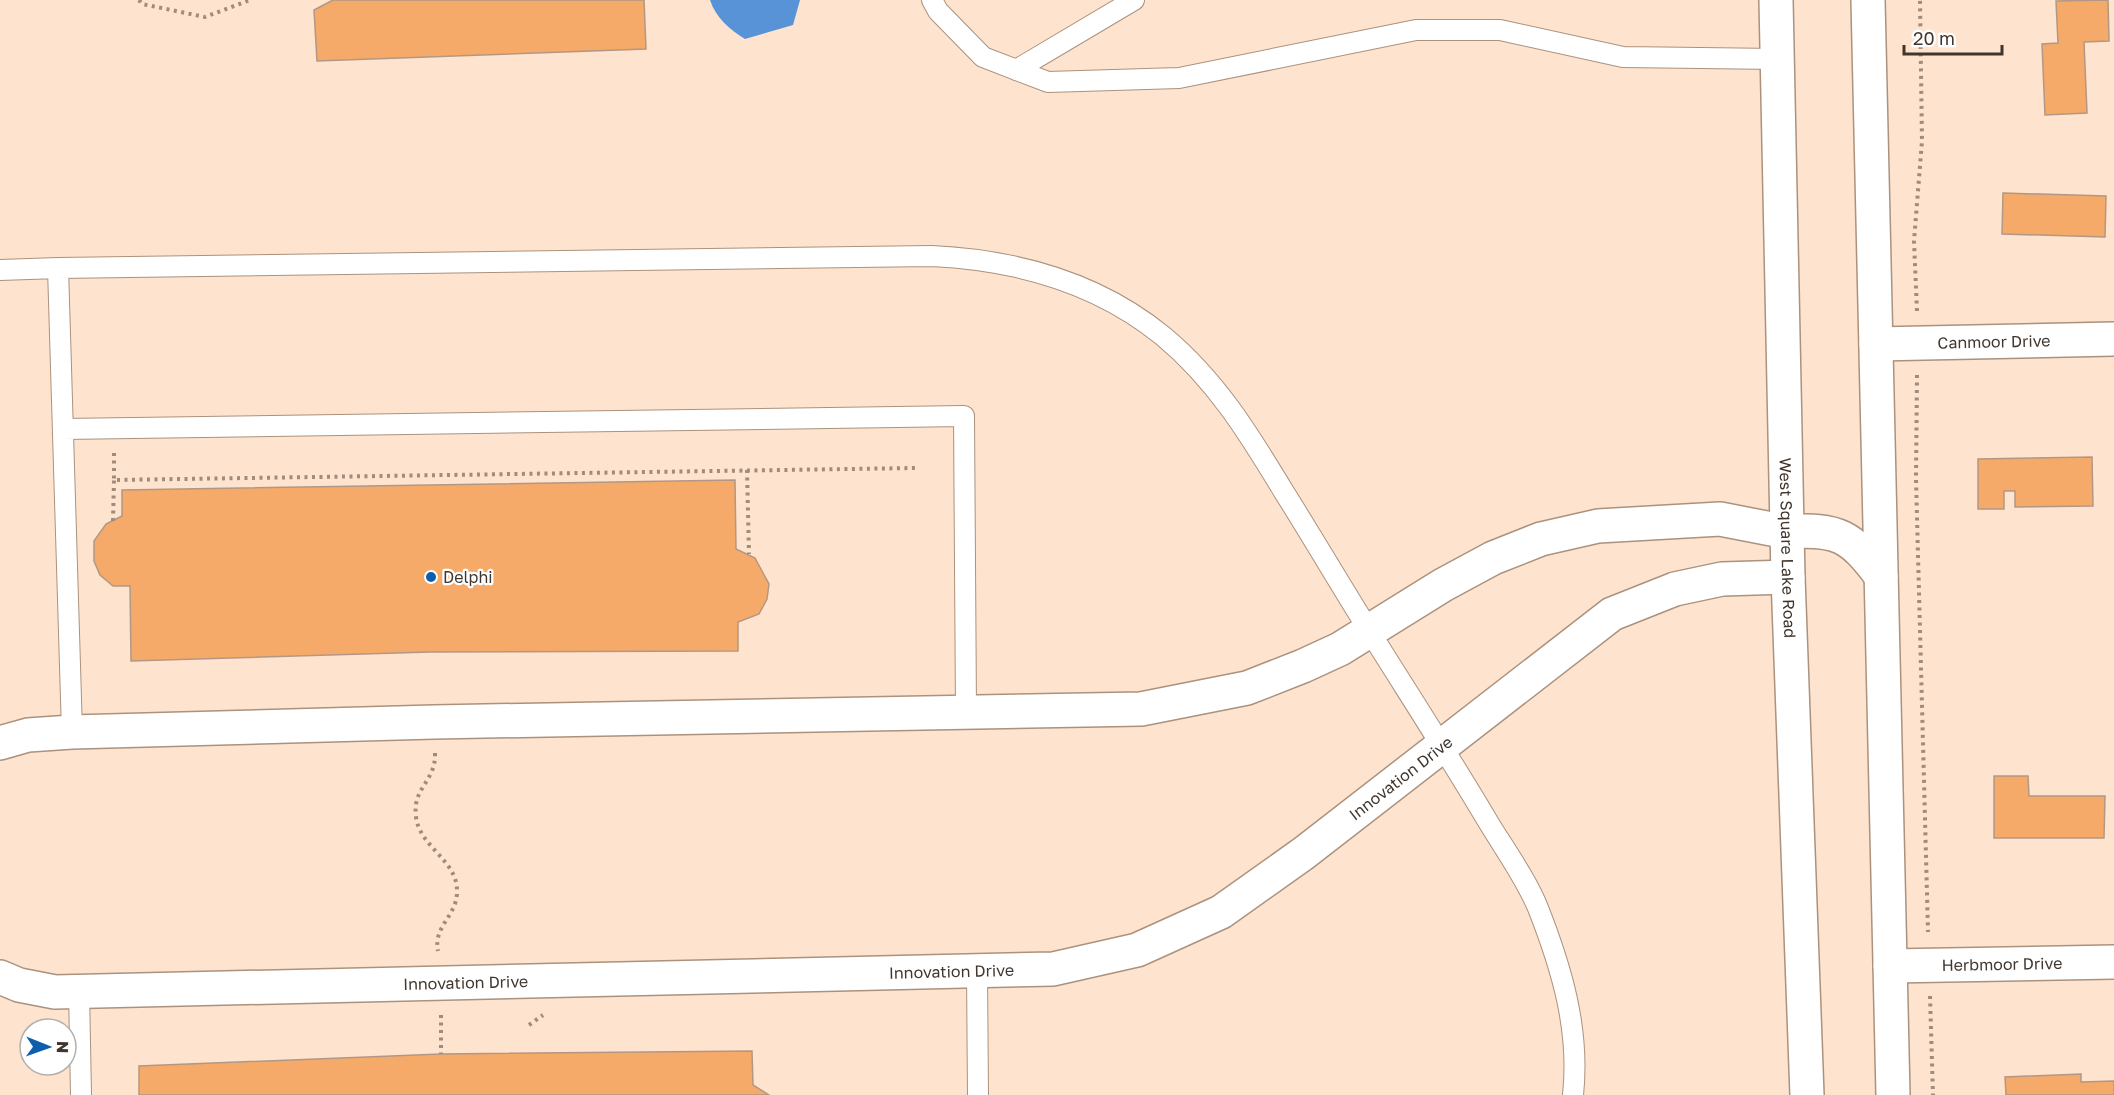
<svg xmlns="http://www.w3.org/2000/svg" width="2114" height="1095" font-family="'Golos Text',sans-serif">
  <rect width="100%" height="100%" fill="#fee3ce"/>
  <path fill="#5893d8" d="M710,0H800L793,25L745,39C729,29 716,18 710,0Z"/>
  <path fill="#f6aa69" stroke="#b29884" stroke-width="1.5" d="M333,0H644L646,49L317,61L314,10Z
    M2108,0L2109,41L2084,42L2087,113L2045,115L2042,44L2058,43L2056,1Z
    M2003,193L2106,196L2105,237L2002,234Z
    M2092,457L2093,506L2015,507V491H2004V509H1978V459Z
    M735,480L736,549L755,558L769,584L767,599L759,614L738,622V651L430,652L131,661L130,586H113L100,575L94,561V541L106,524L122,516V490Z
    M1994,776H2028L2029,796H2105L2104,838H1994Z
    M752,1051L753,1085L769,1095H139V1066L441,1054Z
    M2081,1074V1082L2114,1081V1095H2006L2005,1077Z"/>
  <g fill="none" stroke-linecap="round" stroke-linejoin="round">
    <g stroke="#ab927e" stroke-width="22">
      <path id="service" d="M932,0L938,11L983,57L1048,82L1179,78L1416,30H1500L1623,57L1777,59
        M1016,70L1134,0
        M0,270L58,268
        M63,429L964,416L966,712
        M72,732L58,268L932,256C1015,260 1097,282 1163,336C1216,380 1249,434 1284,492C1313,538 1341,586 1370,632C1410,696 1451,759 1490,825C1506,851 1526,879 1538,908C1562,969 1580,1030 1573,1095
        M977,971L978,1095
        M79,991L81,1095"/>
    </g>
    <g stroke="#ab927e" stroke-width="36">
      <g id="minor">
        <path id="s1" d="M1876,344L2114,339"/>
        <path d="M0,743L28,735L72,732L434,722L1141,709L1247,688L1303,666L1340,649L1443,585L1493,558L1541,539L1598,526L1720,519L1787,532"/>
        <path id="s2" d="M1890,966L2114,962"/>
        <path id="s3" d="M0,977L19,985L55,992L1053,969L1137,950L1221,912L1304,853L1612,614L1675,589L1722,579L1788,577"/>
      </g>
    </g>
    <g stroke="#ab927e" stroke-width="36">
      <g id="secondary">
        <path id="s4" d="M1776,0L1788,577L1807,1095"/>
        <path d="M1868,0L1893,1095"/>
        <path d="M1787,532C1838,528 1851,536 1881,576"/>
      </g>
    </g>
    <path stroke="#9f8c7d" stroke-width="4" stroke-dasharray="3 4.5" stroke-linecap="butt" d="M139,0L142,4L205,17L250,0
      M1917,311L1914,241L1922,141L1920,0
      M1917,375L1916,479L1928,932
      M114,453V480L915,468
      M747,470L749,554
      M113,521L114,480
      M435,753C436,782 412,787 416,817C420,848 458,860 457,892C457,916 433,926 438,951
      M1930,996L1933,1095
      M441,1015V1054
      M529,1025L543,1015"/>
    <use href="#service" stroke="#fff" stroke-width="20"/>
    <use href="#minor" stroke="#fff" stroke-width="33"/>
    <use href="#secondary" stroke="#fff" stroke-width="33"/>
  </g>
  <circle fill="#0e5eac" stroke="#fff" stroke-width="2" cx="431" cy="577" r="6"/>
  <g text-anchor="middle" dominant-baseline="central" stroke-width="4.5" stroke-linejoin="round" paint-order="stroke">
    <g font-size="16" fill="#41362e" stroke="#fff">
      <text stroke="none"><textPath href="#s1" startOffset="118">Canmoor Drive</textPath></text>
      <text stroke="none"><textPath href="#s4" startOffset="548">West Square Lake Road</textPath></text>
      <text stroke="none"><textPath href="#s3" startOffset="1458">Innovation Drive</textPath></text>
      <text stroke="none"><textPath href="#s2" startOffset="112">Herbmoor Drive</textPath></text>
      <text stroke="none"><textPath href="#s3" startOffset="954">Innovation Drive</textPath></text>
      <text stroke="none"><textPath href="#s3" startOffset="468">Innovation Drive</textPath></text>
    </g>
    <g font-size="16" fill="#41362e" stroke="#fff" text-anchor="start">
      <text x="443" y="577">Delphi</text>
    </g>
  </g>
  <g transform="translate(48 1047) rotate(91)"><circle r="28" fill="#ffffff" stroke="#b3afab" stroke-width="1.5"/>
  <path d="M0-4.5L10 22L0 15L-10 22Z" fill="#0e5eac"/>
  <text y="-9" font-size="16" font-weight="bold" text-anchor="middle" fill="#41362e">N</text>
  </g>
  <path d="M1904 45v9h98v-9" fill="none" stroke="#41362e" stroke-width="3"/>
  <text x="1913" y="45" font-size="18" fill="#41362e" stroke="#ffffff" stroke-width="4.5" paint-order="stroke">20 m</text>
</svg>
